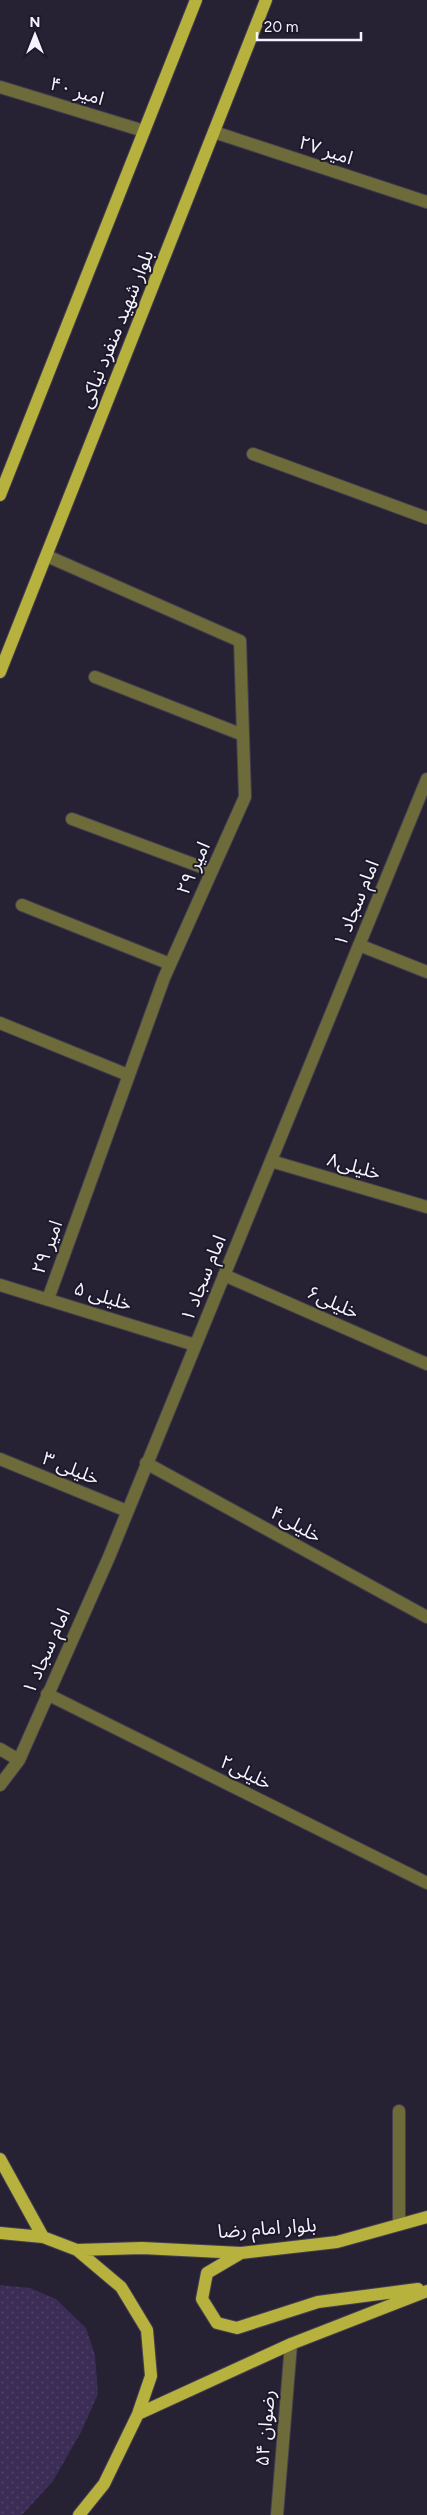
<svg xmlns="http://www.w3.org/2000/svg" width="427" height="2515" font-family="Figtree,'Noto Sans Arabic',sans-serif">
  <defs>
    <pattern id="grass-dots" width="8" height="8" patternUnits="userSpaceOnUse" patternTransform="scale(1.25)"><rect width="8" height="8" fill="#3b2d55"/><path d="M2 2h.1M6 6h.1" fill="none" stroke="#4e4266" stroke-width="1.8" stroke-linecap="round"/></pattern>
  </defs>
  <rect width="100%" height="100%" fill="#272134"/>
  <path fill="url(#grass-dots)" d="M0,2285L30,2288L56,2299L86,2328L95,2355L98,2394L81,2432L53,2481L22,2515H0Z"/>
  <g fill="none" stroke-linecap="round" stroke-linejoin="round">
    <g stroke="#443e50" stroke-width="14">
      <path id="minor" d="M0,87L144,131
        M214,132L427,202
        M253,454L427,518
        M47,556L240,641L245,797L164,978L48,1299
        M95,677L243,735
        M72,819L212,871
        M22,905L170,964
        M359,945L427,972
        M0,1023L128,1075
        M271,1161L427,1207
        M224,1275L427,1364
        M0,1285L195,1345
        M0,1459L127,1511
        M146,1463L427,1617
        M47,1694L427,1883
        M0,1749L19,1760
        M0,1785L19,1760L109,1557L427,779
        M399,2224V2111
        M277,2515L291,2344"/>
    </g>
    <g stroke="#443e50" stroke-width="14">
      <path id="primary" d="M0,495L196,0
        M0,672L266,0
        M0,2159L43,2237
        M0,2233L43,2237L77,2250L121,2287L147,2330L151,2376L138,2414L104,2484L79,2515
        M77,2250L142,2248L241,2253L337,2242L427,2217
        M241,2253L207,2273L202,2299L217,2323L237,2328L318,2302L418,2289
        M138,2414L291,2344L427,2291"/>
    </g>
    <use href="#minor" stroke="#6d6b39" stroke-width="12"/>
    <use href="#primary" stroke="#b7b13e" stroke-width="12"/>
  </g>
  <g text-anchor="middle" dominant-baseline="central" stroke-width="4" stroke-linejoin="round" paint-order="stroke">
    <g font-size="19" fill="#f5f3fd" stroke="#1d182a">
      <text transform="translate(77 91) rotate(17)">امیر ۴۰</text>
      <text transform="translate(326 150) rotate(18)">امیر ۲۷</text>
      <text transform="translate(116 329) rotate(-68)">بلوار شهید منفرد نیاکی</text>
      <text transform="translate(193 868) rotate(-66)">امیر ۲۹</text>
      <text transform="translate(356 903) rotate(-68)">امام سجاد ۱</text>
      <text transform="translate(354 1166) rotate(16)">خلیلی۸</text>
      <text transform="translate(47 1247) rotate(-70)">امیر ۲۹</text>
      <text transform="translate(203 1278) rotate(-68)">امام سجاد ۱</text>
      <text transform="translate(103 1296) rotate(17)">خلیلی ۵</text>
      <text transform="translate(333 1302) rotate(24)">خلیلی۶</text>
      <text transform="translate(71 1468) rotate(22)">خلیلی ۳</text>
      <text transform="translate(296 1524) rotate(29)">خلیلی۴</text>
      <text transform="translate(46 1651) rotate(-66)">امام سجاد ۱</text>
      <text transform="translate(246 1772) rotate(26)">خلیلی۲</text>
      <text transform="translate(267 2228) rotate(-4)">بلوار امام رضا</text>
      <text transform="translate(265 2428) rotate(-85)">رضوان ۵۴</text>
    </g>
  </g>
  <g transform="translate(35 35)" stroke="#1d182a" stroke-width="4" paint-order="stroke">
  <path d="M0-4L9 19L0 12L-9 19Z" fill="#f5f3fd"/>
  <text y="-8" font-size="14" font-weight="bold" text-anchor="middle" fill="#f5f3fd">N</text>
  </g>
  <path d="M257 32v8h104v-8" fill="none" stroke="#f5f3fd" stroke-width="2.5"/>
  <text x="264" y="32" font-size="15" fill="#f5f3fd" stroke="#1d182a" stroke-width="4" paint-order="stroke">20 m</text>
</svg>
